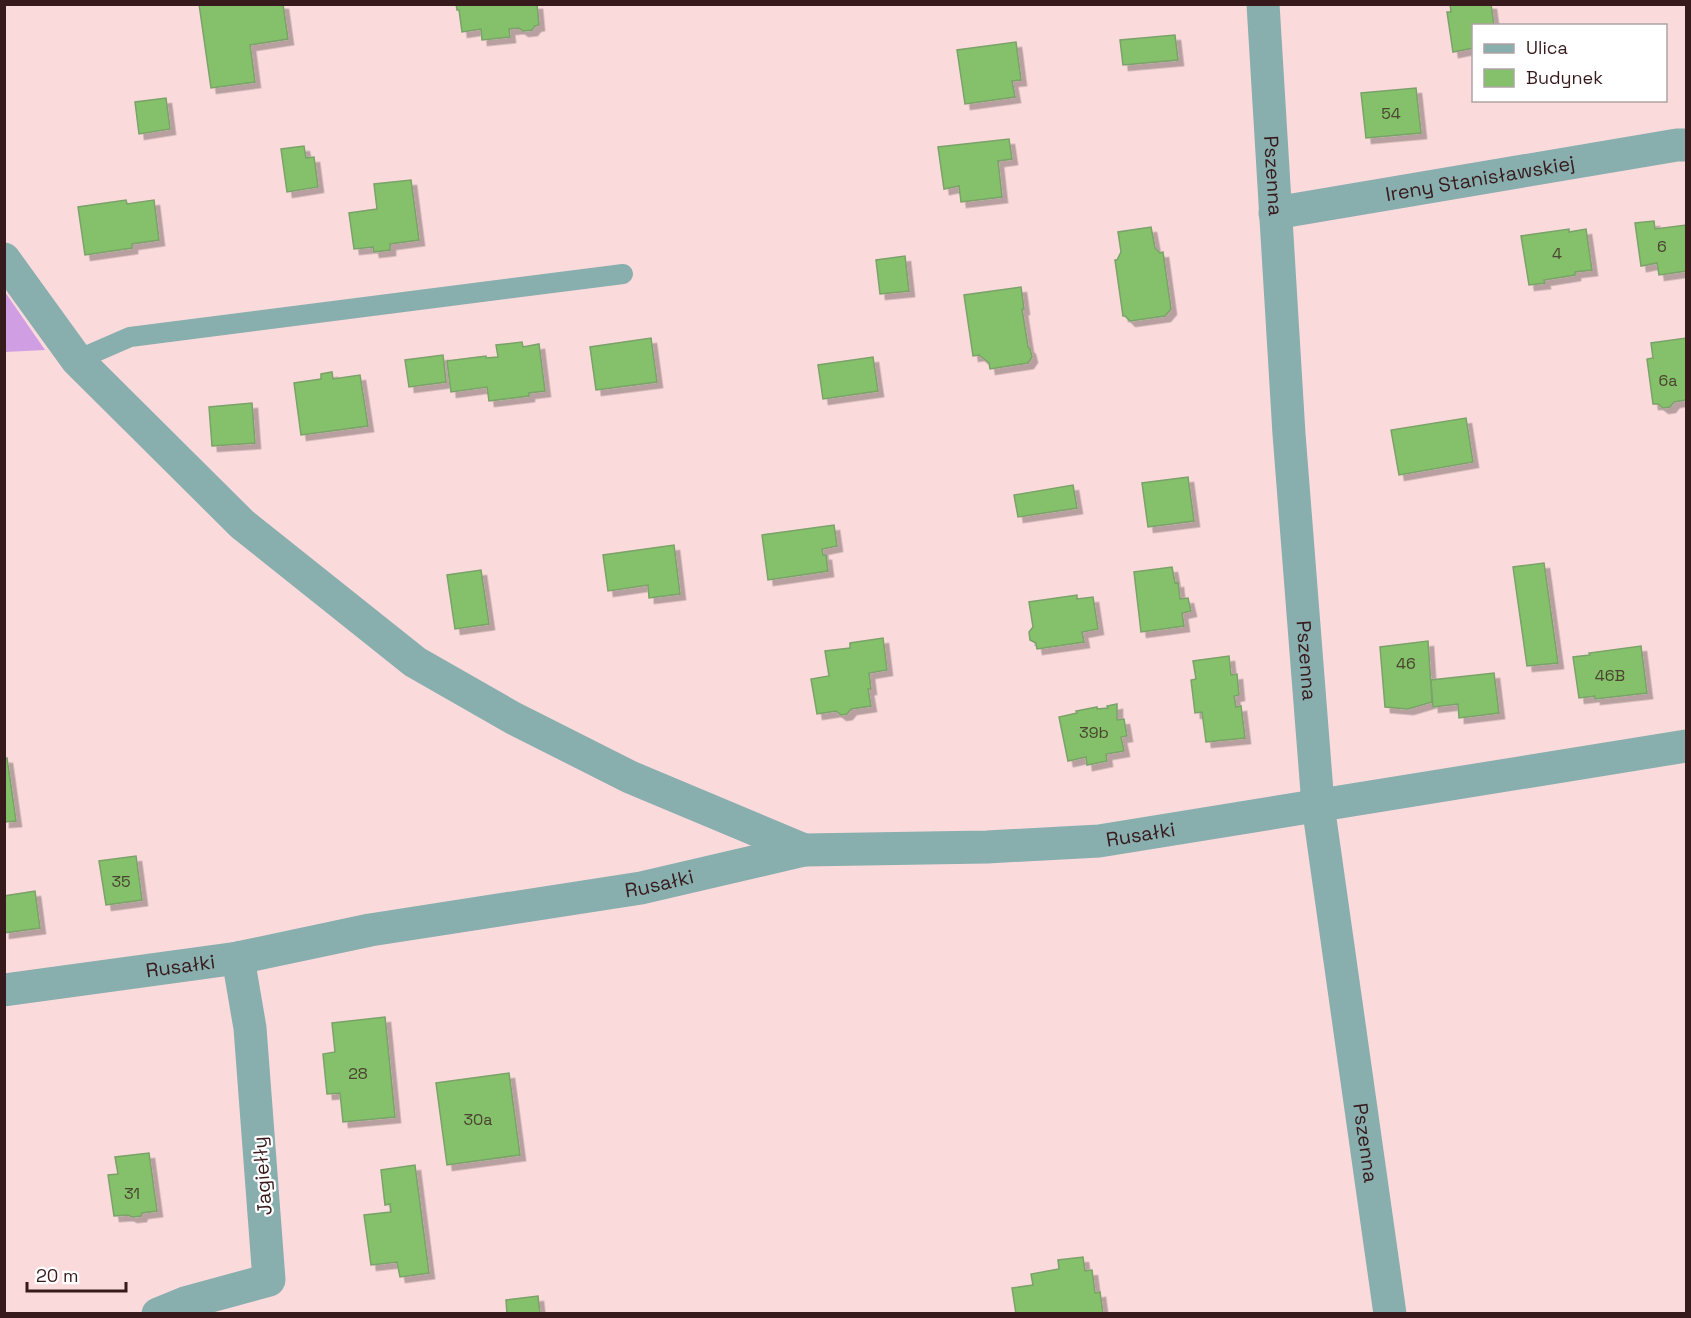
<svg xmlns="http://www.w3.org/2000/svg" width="1691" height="1318" font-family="'Space Grotesk',sans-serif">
  <defs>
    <filter id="shadow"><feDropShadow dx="5.5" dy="5.5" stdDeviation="0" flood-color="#0004"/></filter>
  </defs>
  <rect width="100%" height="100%" fill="#fbdadb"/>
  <path fill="#d09ee2" d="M5,292L45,350L5,352Z"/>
  <path fill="#85c16b" stroke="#7aa269" stroke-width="1.5" filter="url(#shadow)" d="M199,4H283L288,39L250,45L255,82L211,88Z
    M456,4H537L539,25L535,26L532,30L523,31L519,28L509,29L510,37L482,40L481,29L462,32L459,10H457Z
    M1450,4H1491L1494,26H1474V48L1453,52L1447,12H1451Z
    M1175,35L1178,60L1123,65L1120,40Z
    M1016,42L1021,80L1012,81L1015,97L965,104L957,50Z
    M1416,88L1421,133L1366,138L1361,93Z
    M166,98L170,129L139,134L135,102Z
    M1009,139L1012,159L998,161L1002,197L961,202L959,186L944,189L938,147Z
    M304,146L306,158L314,157L318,187L287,192L281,149Z
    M411,180L419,240L390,244V250L374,252L373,247L354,249L349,213L377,209L374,184Z
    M126,200L127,204L154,200L159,240L132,244V248L85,255L78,207Z
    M1654,221L1655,229L1686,225V271L1659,275L1657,263L1641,266L1635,223Z
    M1151,227L1155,248L1160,253L1163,252L1171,309L1165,316L1130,321L1125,316H1123L1115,260H1117L1121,252L1118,232Z
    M1569,229V232L1586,229L1592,270L1575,272V275L1544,280L1545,283L1529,285L1521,236Z
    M905,256L909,291L880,294L876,260Z
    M1021,287L1024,309H1022L1028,347L1030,349L1032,357L1028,363L990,369L989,363L979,355L973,356L964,295Z
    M651,338L657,382L596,390L590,347Z
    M1686,338V400L1674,402L1670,407L1663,408L1658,404H1653L1647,359L1653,358L1651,343Z
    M522,342L523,347L539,344L545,391L529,393V396L489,401L487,387L451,392L447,361L486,356V358L498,357L496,345Z
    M443,355L446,382L409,387L405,360Z
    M873,357L878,391L823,399L818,365Z
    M332,372L333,379L360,375L368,426L301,435L294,383L321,379V374Z
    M252,403L255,443L212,446L209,407Z
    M1466,418L1473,462L1399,475L1391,430Z
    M1188,477L1194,521L1148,527L1142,483Z
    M1073,485L1077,508L1018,517L1014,495Z
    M834,525L837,546L822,549L823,555H826L828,571L768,580L762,535Z
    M674,545L680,594L649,598L648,585L608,591L603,555Z
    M1544,563L1558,663L1527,666L1513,567Z
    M1172,567L1175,583L1178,582L1180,599L1188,598L1191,611L1182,613L1184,626L1141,632L1134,572Z
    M481,570L489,624L455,629L447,575Z
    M1077,595V599L1093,597L1098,629L1082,632L1084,642L1037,649L1036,643L1030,640L1029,632L1033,627L1029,602Z
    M883,638L887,670L869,673L871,689H868L871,706L851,709L847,714L841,715L836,711L817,714L811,679L829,676L825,651L850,648V643Z
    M1428,641L1432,702L1408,709L1385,707L1380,647Z
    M1641,646L1647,693L1595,699V696L1579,698L1573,657L1590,655L1589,653Z
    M1229,656L1231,675L1237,674L1239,695L1234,696L1236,707L1241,706L1245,738L1206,742L1202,712L1195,713L1191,680L1196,679L1193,661Z
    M1494,673L1499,713L1459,718L1458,704L1433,707L1431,680Z
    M1117,704V720L1124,719L1127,736L1121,737L1124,751L1106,754L1107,761L1087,765L1086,757L1068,761L1059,717L1077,713L1076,711L1097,707V709L1108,708L1107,706Z
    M4,758H7L16,821L4,822Z
    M136,856L142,900L106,905L99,861Z
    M35,891L40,928L4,933V896Z
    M385,1017L395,1117L343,1122L340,1093L327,1094L323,1054L335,1052L332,1023Z
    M509,1073L520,1155L447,1165L436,1083Z
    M149,1153L157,1211L142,1213L141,1216L132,1217L128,1215L114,1216L108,1175L118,1174L115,1157Z
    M415,1165L429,1273L400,1277L397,1262L371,1265L364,1215L391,1212L390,1204L385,1205L381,1170Z
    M1083,1257L1085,1271L1092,1270L1095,1293L1100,1292L1103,1314H1016L1012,1288L1033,1285L1031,1274L1059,1269L1058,1260Z
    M538,1296L540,1314H507L506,1300Z"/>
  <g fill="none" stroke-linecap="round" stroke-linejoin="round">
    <path stroke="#88aeae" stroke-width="20" d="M77,360L130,337L623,274"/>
    <g stroke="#88aeae" stroke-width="33">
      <path id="s1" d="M1263,4L1289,434L1318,805L1390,1314"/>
      <path id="s2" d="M1275,213L1677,145H1686"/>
      <path d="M4,259L77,360L242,524L415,662L513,718L630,777L804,850"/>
      <path id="s3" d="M4,990L238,958L370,930L641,888L804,850L987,847L1099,841L1686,746"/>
      <path d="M158,1314L185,1303L269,1280L250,1028L238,958"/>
    </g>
  </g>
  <g text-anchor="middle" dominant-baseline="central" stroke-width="4.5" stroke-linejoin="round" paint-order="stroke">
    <g font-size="16" fill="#4a4430">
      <text x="1391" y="113">54</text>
      <text x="1662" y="246">6</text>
      <text x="1557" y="253">4</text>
      <text x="1668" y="380">6a</text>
      <text x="1406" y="663">46</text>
      <text x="1610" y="675">46B</text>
      <text x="1094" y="732">39b</text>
      <text x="121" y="881">35</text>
      <text x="358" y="1073">28</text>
      <text x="478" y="1119">30a</text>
      <text x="132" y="1193">31</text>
    </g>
    <g font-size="20" fill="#371a1c" stroke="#fff">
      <text stroke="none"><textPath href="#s1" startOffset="172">Pszenna</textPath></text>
      <text stroke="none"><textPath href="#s2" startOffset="208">Ireny Stanisławskiej</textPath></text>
      <text stroke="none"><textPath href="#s1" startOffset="658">Pszenna</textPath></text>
      <text stroke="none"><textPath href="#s3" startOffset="1150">Rusałki</textPath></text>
      <text stroke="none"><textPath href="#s3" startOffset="664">Rusałki</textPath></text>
      <text stroke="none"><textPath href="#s3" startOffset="178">Rusałki</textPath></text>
      <text stroke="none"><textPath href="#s1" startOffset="1144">Pszenna</textPath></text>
      <text transform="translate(262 1176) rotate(-94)">Jagiełły</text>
    </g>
  </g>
  <rect width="1691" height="1318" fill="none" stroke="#371a1c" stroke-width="12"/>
  <rect x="1472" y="24" width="195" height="78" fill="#ffffff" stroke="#afa3a4" stroke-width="1.5"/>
  <rect x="1484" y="44" width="30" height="9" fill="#88aeae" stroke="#afa3a4" stroke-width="1.5"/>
  <text x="1526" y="54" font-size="18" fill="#371a1c">Ulica</text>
  <rect x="1484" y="69" width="30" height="18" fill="#85c16b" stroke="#afa3a4" stroke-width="1.5"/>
  <text x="1526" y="84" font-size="18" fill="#371a1c">Budynek</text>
  <path d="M27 1282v9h99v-9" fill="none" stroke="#371a1c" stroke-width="3"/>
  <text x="36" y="1282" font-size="18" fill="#371a1c" stroke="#ffffff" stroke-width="4.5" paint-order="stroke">20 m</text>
</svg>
